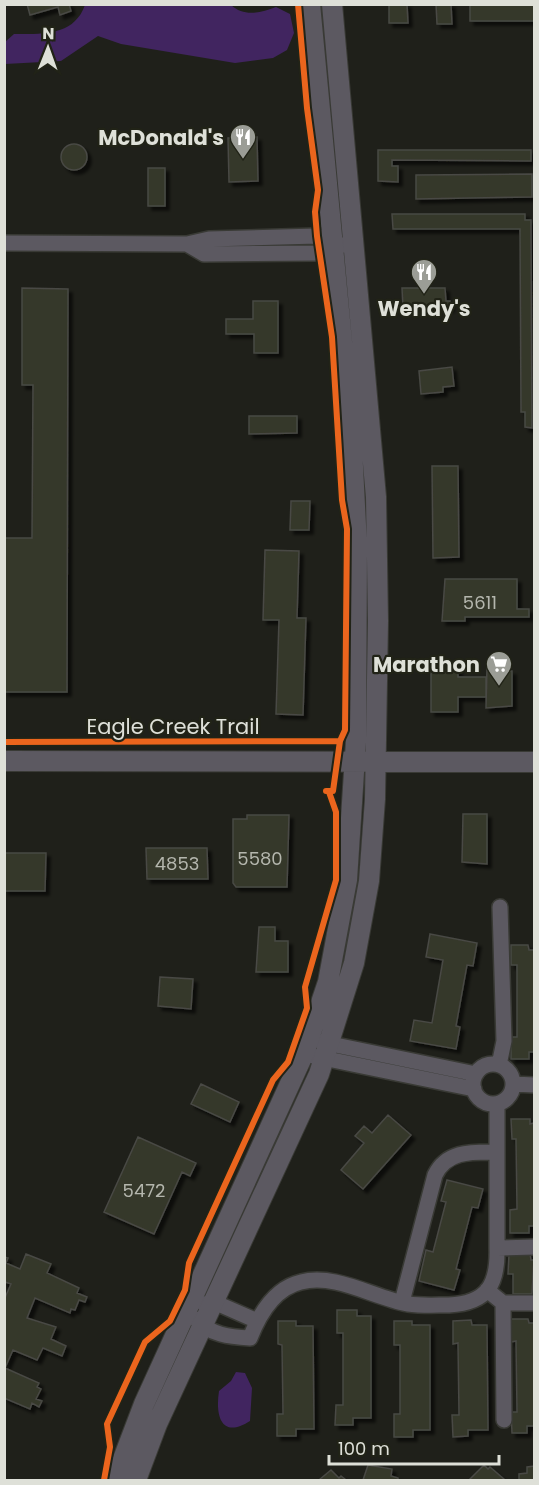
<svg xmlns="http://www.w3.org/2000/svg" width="539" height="1485" font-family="Poppins,sans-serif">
  <defs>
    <filter id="shadow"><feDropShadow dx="4" dy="4" stdDeviation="1.5" flood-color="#0009"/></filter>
  </defs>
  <rect width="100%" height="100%" fill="#1f201a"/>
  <path fill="#412560" d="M85,5H231C244,17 260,13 276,7L290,14L294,33L287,50L273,58L235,63L121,44L98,36L61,61L5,64V42L14,34C43,34 74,36 85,5Z
    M236,1372L245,1373L252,1388L250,1421C222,1439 215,1417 219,1391L231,1381Z"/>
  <path fill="#36372b" stroke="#484944" stroke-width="1.5" filter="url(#shadow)" d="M27,4H69L71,11L60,15L58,7L30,15Z
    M389,4H407L408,23H389Z
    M436,4H451L452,24H437Z
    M470,4H534V21H470Z
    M257,137L258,181L229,182L228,138Z
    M61 157a13 13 0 1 1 26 0a13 13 0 1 1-26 0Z
    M378,150H531V161L392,160V166H398V182L378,181Z
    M148,168H165V206H148Z
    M532,174V197L416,199V175Z
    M392,214H525V220H531L532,428L525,427V412H521L520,229H393Z
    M22,288L68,289L67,692H4V538H32L33,385H22Z
    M402,288H445L446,301H450V308H403Z
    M253,301H278V353H254V334H226V319H253Z
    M452,367L454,386L443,387V392L421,394L419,371Z
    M249,416H297V433L249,434Z
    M432,466H458L459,557L433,558Z
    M291,501H310L309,530H290Z
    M265,550L299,551L297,618H306L303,715L276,714L279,620H263Z
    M445,579H517V609H529V617H465V621H442Z
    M458,662V677H486V697H458V712H431V663Z
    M487,667H505V671H512V706L486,708Z
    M463,814H487V864L462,862Z
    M247,815H289L287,887H236L233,883V819H247Z
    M146,848H207L208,879H147Z
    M4,853H46L45,891H4Z
    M259,927H275V941H288V972H256Z
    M430,934L477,943L473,966L467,965L456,1026L460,1027L456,1049L410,1041L414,1020L432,1023L443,960L426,957Z
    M511,945H528L529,950H534V1052H529V1059H511V1037H517V965H511Z
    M160,977L193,979L191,1009L158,1006Z
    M201,1084L239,1102L230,1122L191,1104Z
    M388,1115L411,1135L363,1189L341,1170L364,1143L355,1136L364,1126L372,1133Z
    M511,1119H530V1124L534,1123V1226H529V1233H510V1210L517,1209L516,1139H512Z
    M138,1137L196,1163L190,1176L182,1172L154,1234L104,1212Z
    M447,1180L483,1189L478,1208L472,1207L456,1269L460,1270L454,1290L419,1281L426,1250L433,1252L446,1202L441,1201Z
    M26,1254L51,1264L47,1273L79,1288L77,1293L87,1297L85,1302L79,1300L75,1310L71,1309L70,1313L35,1298L27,1318L56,1327L51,1339L66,1346L62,1356L43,1348L37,1360L13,1350L5,1368L39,1383L37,1387L41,1389L36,1399L42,1401L39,1407L32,1403L30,1409L4,1398V1300L11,1284L5,1282L4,1284V1257L8,1258L6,1263L20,1269Z
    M509,1254H530L531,1260H534L532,1294H513V1274H508Z
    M337,1310H357V1316H371V1418H353V1425H335L336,1405H343V1333H337Z
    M511,1319H528L529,1323H534V1426H527V1433H512L511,1412H517L516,1341L511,1342Z
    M471,1320L472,1325H487L488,1430H468V1436L453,1437L452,1415H459L458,1343L453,1344V1321Z
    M278,1321H296V1326H313L314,1429H296V1436H277V1414H283L282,1345L278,1344Z
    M394,1321H412V1325H430V1430H413V1437H394V1414H400V1345H394Z
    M368,1465L392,1469L391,1476L398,1478V1480H363Z
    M484,1465L488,1469L490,1467L505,1480H469Z
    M534,1466V1480H519V1474L527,1473V1467Z
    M331,1470L339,1478L341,1476L346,1480H319Z"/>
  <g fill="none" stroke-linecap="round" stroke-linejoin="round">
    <g stroke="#393a35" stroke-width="18">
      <path id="minor" d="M4,243L187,244L209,239L317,236L334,245H353
        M187,244L204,254L319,253L334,245
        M321,1042L476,1074
        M313,1056L474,1089
        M473 1084a20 20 0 1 1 40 0a20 20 0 1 1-40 0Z
        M499,1065L504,1041L500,907
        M513,1084L534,1085
        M497,1104V1248L534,1247
        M487,1290L503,1303L504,1420
        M402,1302L435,1175C447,1150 473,1152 497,1152
        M503,1303H534
        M204,1304L214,1302L257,1321
        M196,1319C210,1335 230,1337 250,1338C259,1315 275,1288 301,1282C336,1273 374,1298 408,1304C422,1306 436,1305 449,1305C488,1303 498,1284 497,1248"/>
    </g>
    <g stroke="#393a35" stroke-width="22">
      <path id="major" d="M4,761L534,762
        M115,1480L144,1404L304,1053L328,982L347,880L356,741L357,545L352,447L310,4
        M136,1480L157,1424L319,1074L354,963L369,881L375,799L378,621L376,497L332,4"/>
    </g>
    <use href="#minor" stroke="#5c5961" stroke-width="15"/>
    <use href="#major" stroke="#5c5961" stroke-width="20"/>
    <g stroke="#212317" stroke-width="10">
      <path id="cycleway" d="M298,4L307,108L318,190L315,212L317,236L332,337L342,500L347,529L345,730L340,741L333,791H326
        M4,742L340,741
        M104,1480L110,1447L107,1424L145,1342L170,1321L185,1290L189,1263L273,1080L288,1062L307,1008L305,987L336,880V812L329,792"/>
    </g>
    <use href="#cycleway" stroke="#eb651d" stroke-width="6"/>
  </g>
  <defs>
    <g id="restaurant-pin" transform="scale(1.35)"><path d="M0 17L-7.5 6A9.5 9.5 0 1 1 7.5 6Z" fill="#9b9d96" stroke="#212317"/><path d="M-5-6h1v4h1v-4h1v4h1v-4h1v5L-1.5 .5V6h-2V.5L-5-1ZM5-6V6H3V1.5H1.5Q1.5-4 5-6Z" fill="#fff"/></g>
    <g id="supermarket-pin" transform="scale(1.35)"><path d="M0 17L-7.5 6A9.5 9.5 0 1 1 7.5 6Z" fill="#9b9d96" stroke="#212317"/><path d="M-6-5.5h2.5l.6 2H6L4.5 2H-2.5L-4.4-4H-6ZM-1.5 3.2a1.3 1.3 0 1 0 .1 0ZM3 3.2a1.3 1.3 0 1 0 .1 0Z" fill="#fff"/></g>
  </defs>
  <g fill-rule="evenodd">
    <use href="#restaurant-pin" x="243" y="137"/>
    <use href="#restaurant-pin" x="424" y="272"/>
    <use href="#supermarket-pin" x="499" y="664"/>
  </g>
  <g text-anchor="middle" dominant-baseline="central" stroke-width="4.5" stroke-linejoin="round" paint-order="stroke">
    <g font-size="18" fill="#b4b6ad">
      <text x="480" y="602">5611</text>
      <text x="260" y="858">5580</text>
      <text x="177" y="863">4853</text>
      <text x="144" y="1190">5472</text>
    </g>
    <g font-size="21" font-weight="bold" fill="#dee0d8" stroke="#212317" text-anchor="end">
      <text x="224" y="137">McDonald's</text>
      <text x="424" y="308" text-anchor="middle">Wendy's</text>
      <text x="480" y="664">Marathon</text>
    </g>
    <g font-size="21" fill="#dee0d8" stroke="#212317">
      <text x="173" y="726">Eagle Creek Trail</text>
    </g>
  </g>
  <rect width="539" height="1485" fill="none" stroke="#dee0d8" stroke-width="12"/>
  <g transform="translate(48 48) rotate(1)" stroke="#212317" stroke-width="4.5" paint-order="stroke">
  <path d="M0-4.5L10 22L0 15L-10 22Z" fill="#dee0d8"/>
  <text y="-9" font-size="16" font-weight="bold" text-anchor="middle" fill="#dee0d8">N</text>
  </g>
  <path d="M329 1455v9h170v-9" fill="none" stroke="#dee0d8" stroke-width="3"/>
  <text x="338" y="1455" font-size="18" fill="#dee0d8" stroke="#212317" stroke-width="4.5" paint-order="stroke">100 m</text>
</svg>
